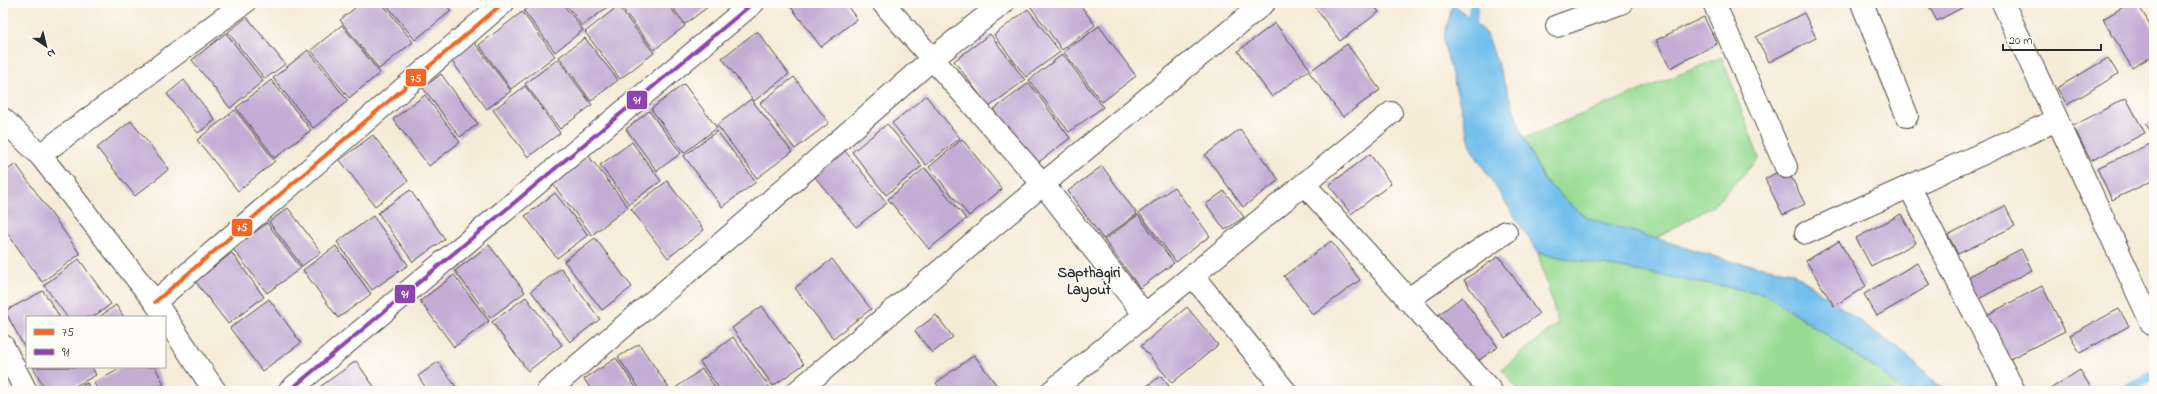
<svg xmlns="http://www.w3.org/2000/svg" width="2157" height="394" font-family="'Indie Flower',sans-serif">
  <rect width="100%" height="100%" fill="#fdfcf7"/>
  <filter id="ink" filterUnits="userSpaceOnUse"><feTurbulence type="fractalNoise" baseFrequency=".025" numOctaves="2"/><feDisplacementMap in="SourceGraphic" scale="8" xChannelSelector="R" yChannelSelector="G"/><feConvolveMatrix kernelMatrix="1 2 1 2 8 2 1 2 1" color-interpolation-filters="sRGB"/></filter>
  <filter id="wash" filterUnits="userSpaceOnUse"><feTurbulence type="fractalNoise" baseFrequency=".012" numOctaves="4" result="noise"/><feDisplacementMap in="SourceGraphic" scale="16" xChannelSelector="R" yChannelSelector="G"/><feGaussianBlur stdDeviation="0.9" result="paint"/><feColorMatrix in="noise" values="0 0 0 0 0 0 0 0 0 0 0 0 0 0 0 0 0 1.4 0 .05"/><feComposite in="paint" operator="in"/></filter>
  <g filter="url(#wash)">
    <rect width="100%" height="100%" fill="#f6ebd7"/>
    <path fill="#97db93" stroke="#61835f" d="M1722,57L1759,158L1713,206L1655,239L1585,217L1543,179L1524,138Z
      M1538,253L1766,294L1886,376L1902,391H1519L1502,369L1558,323Z"/>
    <path fill="#73bfec" stroke="#4f758c" d="M1453,3L1487,34L1524,138L1543,179L1585,217L1734,262L1792,272L1900,350L1945,391H1902L1886,376L1766,294L1538,253L1472,150L1443,40Z"/>
    <g fill="none" stroke-linecap="round" stroke-linejoin="round">
      <path stroke="#73bfec" stroke-width="10" d="M1471,34L1474,3
        M2124,391L2154,374"/>
    </g>
    <g id="blocks">
      <path fill="#c5acd4" d="M361,3H382L413,42L379,69L340,20Z
        M385,3H445L451,11L415,40Z
        M534,3H562L583,30L555,52L524,11Z
        M565,3H613L582,26Z
        M622,3H667L685,26L654,50L620,5Z
        M670,3H713L685,24Z
        M788,3H845L857,19L821,47Z
        M1028,3H1079L1095,25L1062,50Z
        M1312,3H1372L1379,12L1340,41Z
        M1927,3H1971L1937,21Z
        M2130,3H2137L2154,31V55L2132,68L2103,19Z
        M618,6L654,53L620,79L585,32Z
        M1028,9L1060,52L1026,77L994,35Z
        M522,12L555,56L511,89L479,45Z
        M1804,13L1816,38L1769,62L1756,37Z
        M247,17L285,64L265,79L228,32Z
        M1704,17L1717,44L1670,68L1656,40Z
        M1275,23L1310,69L1272,97L1238,51Z
        M342,25L380,73L349,98L311,50Z
        M1099,26L1136,76L1102,102L1064,52Z
        M757,31L789,74L754,101L722,58Z
        M226,33L263,81L230,108L192,60Z
        M990,34L1025,80L989,107L954,61Z
        M585,38L618,80L591,101L559,57Z
        M474,42L511,91L487,109L451,60Z
        M1347,44L1380,90L1343,117L1309,72Z
        M308,50L348,101L313,128L273,78Z
        M1063,54L1103,107L1069,132L1029,80Z
        M2108,58L2118,74L2067,105L2057,88Z
        M558,59L592,105L560,129L525,84Z
        M441,74L478,124L460,137L423,88Z
        M794,77L829,123L795,149L760,103Z
        M184,80L215,120L198,133L167,94Z
        M271,80L311,130L275,158L236,108Z
        M1029,83L1070,138L1035,165L993,110Z
        M684,84L717,128L684,153L651,109Z
        M525,86L560,133L528,157L493,110Z
        M425,95L460,142L429,166L393,119Z
        M926,96L960,138L926,165L892,123Z
        M2126,98L2145,133L2091,161L2073,126Z
        M751,99L792,152L757,178L717,125Z
        M235,110L275,161L238,191L197,140Z
        M649,111L681,153L657,171L626,129Z
        M2154,119V137L2146,124Z
        M131,121L169,169L135,196L97,148Z
        M887,124L922,166L886,195L852,152Z
        M1240,129L1279,180L1243,207L1205,155Z
        M717,131L756,182L722,207L684,156Z
        M373,135L408,181L375,206L340,160Z
        M962,139L1002,189L969,216L929,167Z
        M632,142L661,181L629,204L600,165Z
        M2150,144L2154,152V180L2112,200L2097,168Z
        M845,151L887,203L856,227L814,176Z
        M1370,154L1391,184L1351,214L1329,185Z
        M588,155L628,207L592,235L552,183Z
        M16,164L80,254L42,282L3,227V173Z
        M1102,166L1137,214L1103,239L1068,191Z
        M1786,167L1805,204L1783,215L1765,179Z
        M925,168L966,219L929,249L888,199Z
        M667,181L704,230L668,258L631,209Z
        M1174,187L1210,236L1176,262L1139,213Z
        M410,190L445,239L413,262L378,213Z
        M1224,191L1244,217L1225,230L1206,204Z
        M555,193L588,235L557,258L525,216Z
        M2005,206L2015,226L1958,254L1948,235Z
        M288,208L321,252L302,266L269,222Z
        M1901,214L1916,243L1871,266L1856,238Z
        M1138,215L1174,263L1140,288L1104,240Z
        M373,216L408,265L372,290L337,242Z
        M267,223L301,268L267,293L233,249Z
        M595,238L632,287L602,310L564,261Z
        M1331,241L1360,280L1313,315L1284,276Z
        M1839,241L1866,286L1834,306L1806,261Z
        M489,245L525,292L490,318L455,271Z
        M336,246L371,294L338,318L303,270Z
        M2021,249L2032,270L1977,300L1966,278Z
        M232,253L264,297L228,324L195,281Z
        M1499,256L1539,314L1505,338L1464,280Z
        M79,259L111,304L93,317H67L44,285Z
        M832,259L871,309L833,338L795,288Z
        M1917,263L1930,285L1877,316L1864,294Z
        M561,268L600,319L570,342L531,291Z
        M454,275L489,321L454,347L420,301Z
        M2042,286L2065,331L2010,359L1987,315Z
        M43,291L60,317H27V352L5,311Z
        M526,297L562,345L528,371L492,322Z
        M1462,297L1498,347L1469,367L1434,318Z
        M269,299L301,343L262,371L230,328Z
        M116,305L124,317H99Z
        M762,306L804,364L773,386L732,328Z
        M1187,307L1218,345L1172,383L1141,346Z
        M2119,309L2129,326L2080,353L2070,335Z
        M936,315L953,337L932,353L915,331Z
        M733,337L770,388L767,391H721L700,362Z
        M639,344L669,388L664,391H641L618,357Z
        M974,355L1001,391H942L936,383Z
        M616,358L638,391H592L584,379Z
        M356,361L377,391H314Z
        M438,362L459,391H428L418,376Z
        M33,367H92L96,375L66,391H46Z
        M123,367H155L164,384L151,391H99L94,383Z
        M702,369L718,391H671Z
        M2080,370L2093,391H2047Z
        M1161,376L1173,391H1140Z
        M87,383L91,391H71Z"/>
    </g>
  </g>
  <g filter="url(#ink)">
    <use href="#blocks" fill-opacity="0" stroke="#494845" stroke-width="1"/>
    <g fill="none" stroke-linecap="round" stroke-linejoin="round">
      <g stroke="#494845" stroke-width="24">
        <path id="street" d="M883,3L1043,184L1145,315
          M1714,3L1786,167
          M1862,3L1907,116
          M2003,3L2152,324
          M1557,26L1621,3
          M1391,113L1304,184L1491,391
          M3,119L40,155L244,3
          M1909,186L2014,391
          M1806,233L2057,120
          M1193,276L1285,391
          M1407,300L1506,232
          M3,346L26,391
          M289,391L753,3
          M548,391L743,225L932,59L1003,3
          M798,391L1043,184L1264,3
          M1052,391L1304,184"/>
      </g>
      <g stroke="#494845" stroke-width="24">
        <path id="secondary" d="M40,155L155,302L215,391
          M155,302L503,3"/>
      </g>
      <use href="#street" stroke="#fff" stroke-width="22"/>
      <use href="#secondary" stroke="#fff" stroke-width="22"/>
      <g stroke="#fdfcf7" stroke-width="7">
        <path id="bus-1" d="M155,302L503,3"/>
      </g>
      <g stroke="#fdfcf7" stroke-width="7">
        <path id="bus-2" d="M289,391L753,3"/>
      </g>
      <use href="#bus-1" stroke="#f26522" stroke-width="4"/>
      <use href="#bus-2" stroke="#8e44ad" stroke-width="4"/>
    </g>
  </g>
  <g text-anchor="middle" dominant-baseline="central" stroke-width="3" stroke-linejoin="round" paint-order="stroke">
    <g font-size="15" font-weight="bold" fill="#2b2b2b" stroke="#fdfcf7">
      <text x="1089" y="273">Sapthagiri<tspan x="1089" dy="17">Layout</tspan></text>
    </g>
  </g>
  <g stroke="#fdfcf7" stroke-width="1.5">
    <rect x="405" y="68" width="22" height="19" rx="4" fill="#f26522"/>
    <rect x="626" y="90" width="22" height="20" rx="4" fill="#8e44ad"/>
    <rect x="231" y="218" width="22" height="19" rx="4" fill="#f26522"/>
    <rect x="394" y="284" width="22" height="20" rx="4" fill="#8e44ad"/>
  </g>
  <g font-size="11" text-anchor="middle" font-weight="bold" fill="#fff">
    <text x="416" y="82">75</text>
    <text x="637" y="104">91</text>
    <text x="242" y="231">75</text>
    <text x="405" y="298">91</text>
  </g>
  <rect width="2157" height="394" fill="none" stroke="#fdfcf7" stroke-width="16"/>
  <rect x="26" y="316" width="140" height="52" fill="#fdfcf7" stroke="#a9a8a5"/>
  <rect x="34" y="329" width="20" height="6" fill="#f26522" stroke="#a9a8a5"/>
  <text x="62" y="336" font-size="12" fill="#2b2b2b">75</text>
  <rect x="34" y="349" width="20" height="6" fill="#8e44ad" stroke="#a9a8a5"/>
  <text x="62" y="356" font-size="12" fill="#2b2b2b">91</text>
  <g transform="translate(46 46) rotate(145)" stroke="#fdfcf7" stroke-width="3" paint-order="stroke">
  <path d="M0-3L7 15L0 10L-7 15Z" fill="#2b2b2b"/>
  <text y="-6" font-size="11" font-weight="bold" text-anchor="middle" fill="#2b2b2b">N</text>
  </g>
  <path d="M2003 44v6h98v-6" fill="none" stroke="#2b2b2b" stroke-width="2"/>
  <text x="2009" y="44" font-size="12" fill="#2b2b2b" stroke="#fdfcf7" stroke-width="3" paint-order="stroke">20 m</text>
</svg>
